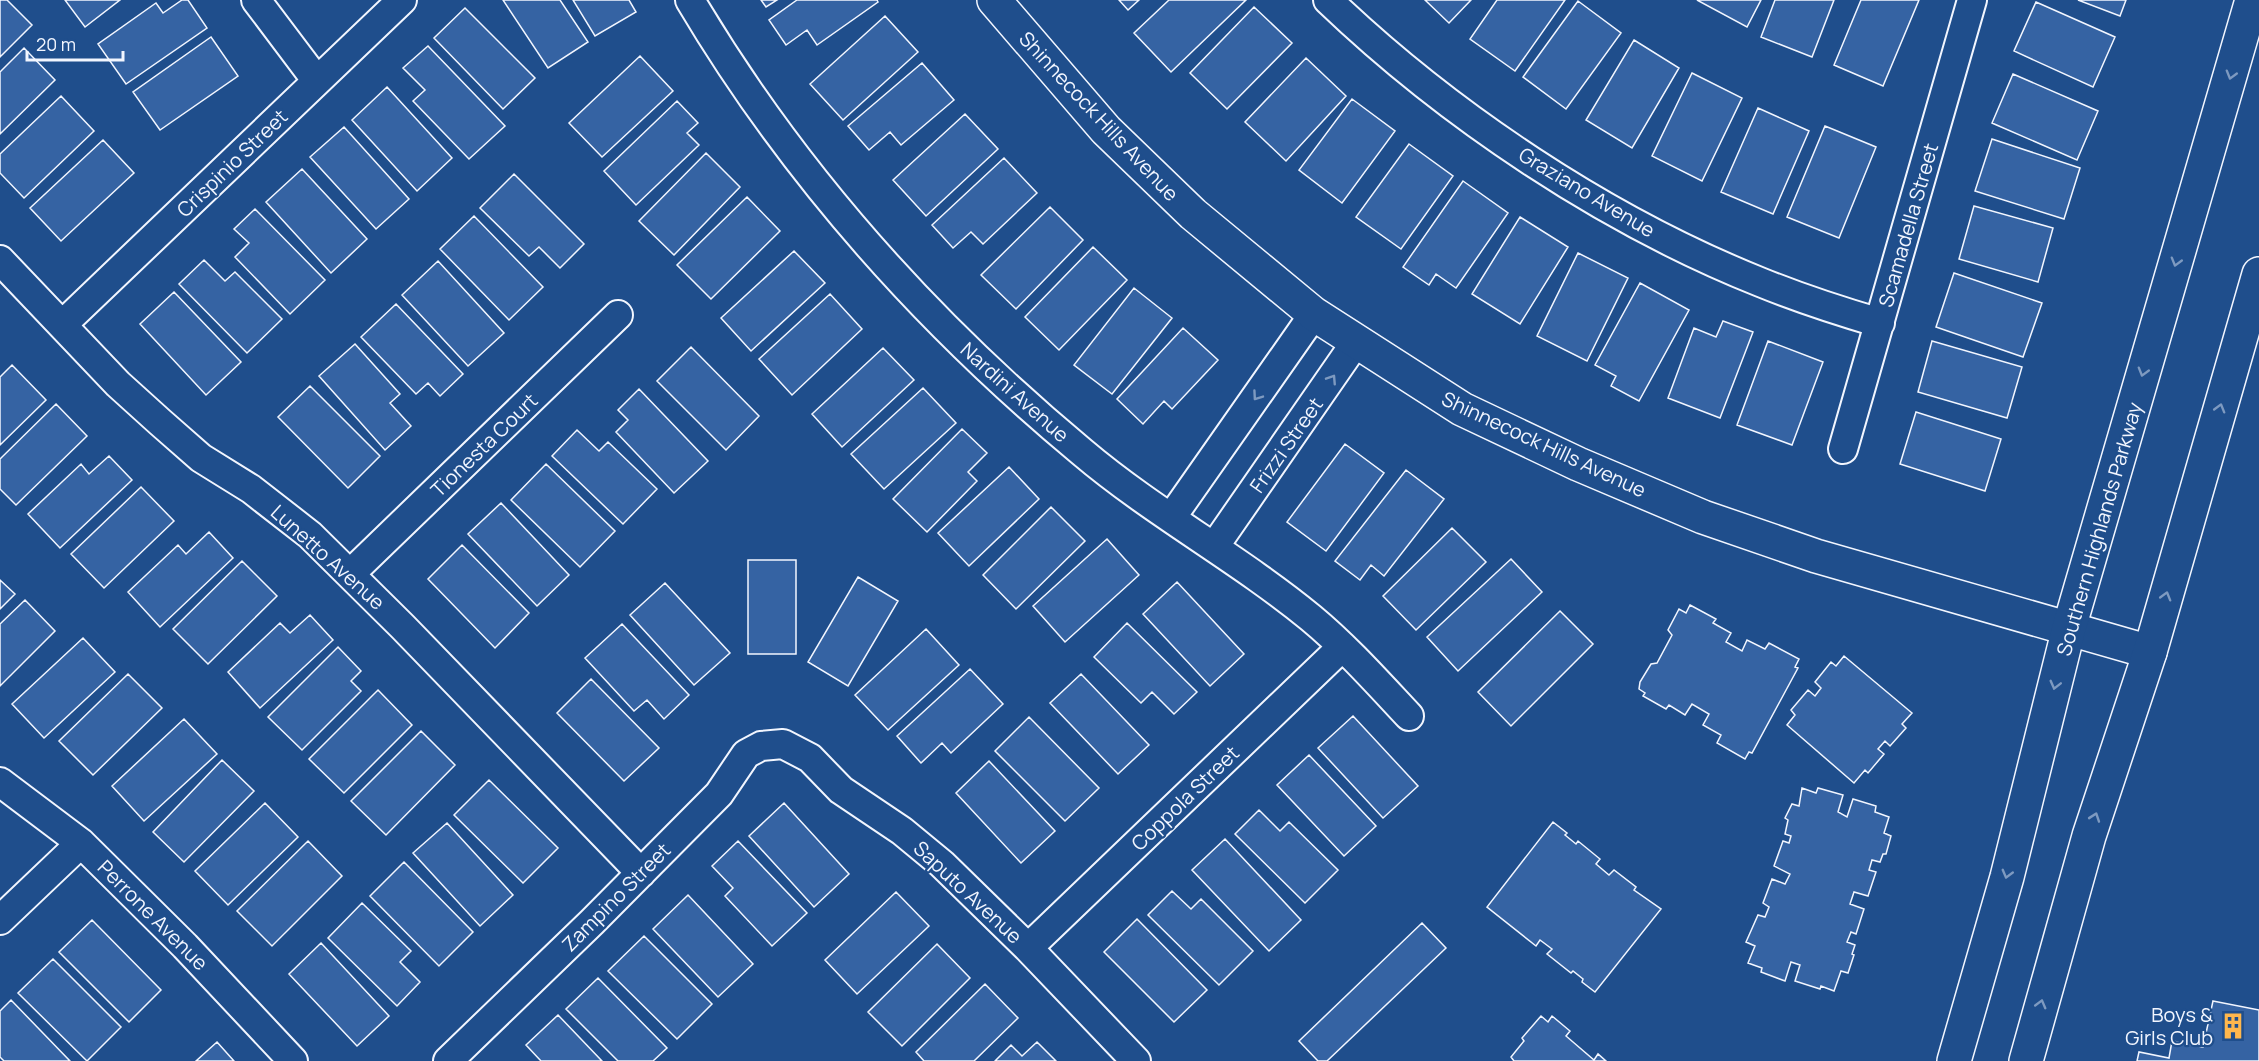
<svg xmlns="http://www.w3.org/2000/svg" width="2259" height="1061" font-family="Manrope,sans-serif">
  <rect width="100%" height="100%" fill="#1f4e8c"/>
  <path fill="#3563a3" stroke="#f2f6ff" stroke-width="1.5" d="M0,0H7L32,25L0,57Z
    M65,0H120L85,27Z
    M182,0H188L207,28L126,84L98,44L156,3L163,13Z
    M503,0H560L588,42L548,68Z
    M573,0H629L636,12L595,36Z
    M761,0H777L766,7Z
    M797,0H877L878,2L817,45L807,30L786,45L769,20Z
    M1119,0H1139L1128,10Z
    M1169,0H1246L1171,72L1134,33Z
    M1425,0H1471L1449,23Z
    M1497,0H1565L1515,71L1470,39Z
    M1697,0H1761L1747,27Z
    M1775,0H1834L1812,57L1761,37Z
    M1861,0H1919L1883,86L1834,65Z
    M2078,0H2126L2120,16Z
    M1578,1L1621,33L1566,109L1523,77Z
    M2036,2L2115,37L2093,87L2014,51Z
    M1254,7L1292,43L1227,109L1190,73Z
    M465,8L535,78L503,109L434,38Z
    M885,16L918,52L843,120L810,84Z
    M211,37L238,76L160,130L133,92Z
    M1634,40L1679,68L1632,148L1586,120Z
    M428,46L505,126L469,159L413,101L425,90L403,68Z
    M24,48L55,80L0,134V72Z
    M640,56L673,91L602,157L569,123Z
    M1306,58L1346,96L1286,161L1245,122Z
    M922,63L954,100L901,145L890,132L869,150L848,126Z
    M1692,73L1742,98L1702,181L1652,156Z
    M2013,74L2098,111L2077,160L1992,123Z
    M387,87L452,158L417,191L352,120Z
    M61,96L94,131L24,198L0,173V154Z
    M1352,99L1395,131L1342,203L1299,170Z
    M677,101L698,123L687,133L699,145L636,205L604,171Z
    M1758,108L1809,131L1773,214L1721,192Z
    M965,114L998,149L926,216L893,180Z
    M1825,126L1876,147L1839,238L1787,217Z
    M344,127L409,199L376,229L310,157Z
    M1992,139L2080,168L2064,219L1975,191Z
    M103,140L134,173L61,241L30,208Z
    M1409,144L1453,176L1401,249L1356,217Z
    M706,153L740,187L674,255L639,221Z
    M1004,158L1037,193L983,244L971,232L953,248L932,225Z
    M302,169L367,239L331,273L266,202Z
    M514,174L584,244L560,268L539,247L529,256L480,208Z
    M1463,181L1508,213L1456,288L1436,274L1429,285L1403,267Z
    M747,197L780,231L711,299L677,265Z
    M1974,206L2053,228L2038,282L1959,259Z
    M1050,207L1083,240L1016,309L981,275Z
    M255,209L325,280L290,314L235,257L249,243L234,229Z
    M474,216L543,287L509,320L440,249Z
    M1520,217L1568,247L1520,324L1472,294Z
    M1093,247L1127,280L1059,350L1025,317Z
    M794,251L825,283L751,351L721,318Z
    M1578,253L1628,278L1587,361L1537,336Z
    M204,260L225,281L235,272L282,319L247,353L179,284Z
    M438,261L504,333L468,366L402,295Z
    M1954,273L2042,303L2023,357L1936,327Z
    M1640,283L1689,310L1639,401L1611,386L1616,376L1595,365Z
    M1134,288L1172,318L1112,394L1074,365Z
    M174,292L241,362L206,395L140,324Z
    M830,294L862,329L792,395L759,359Z
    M396,304L463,374L440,396L428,383L416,394L361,337Z
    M1723,321L1753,332L1720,418L1668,398L1694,328L1716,337Z
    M1183,328L1218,360L1172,409L1164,401L1143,424L1117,399Z
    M1768,341L1823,362L1792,445L1737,425Z
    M1932,341L2022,367L2007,418L1918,392Z
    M355,344L400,394L390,403L411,426L385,450L319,376Z
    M691,347L759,416L726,450L657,381Z
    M883,348L914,380L842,447L812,414Z
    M12,365L46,400L0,445V377Z
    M310,386L380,456L348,488L278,417Z
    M923,388L956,423L884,489L851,454Z
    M639,389L708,461L674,493L616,432L628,420L618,410Z
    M56,404L87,436L16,505L0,489V459Z
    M1916,412L2001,439L1985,491L1900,464Z
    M962,429L987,453L968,472L977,481L927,532L893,499Z
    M577,430L599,451L608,442L657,489L623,524L552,456Z
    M1345,444L1384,473L1326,551L1287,522Z
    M109,456L132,480L60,548L28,514L81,464L89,474Z
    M546,464L615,531L580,567L511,500Z
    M1009,467L1039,499L969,566L938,533Z
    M1406,470L1444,499L1384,576L1371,565L1360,580L1335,561Z
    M141,487L174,521L104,588L71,554Z
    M501,503L569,575L537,606L468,534Z
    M1051,507L1085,541L1016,609L983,575Z
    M1452,528L1486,562L1416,630L1383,596Z
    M209,532L233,558L160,627L128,592L178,545L186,554Z
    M1107,539L1139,575L1065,642L1033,606Z
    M462,545L529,613L495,648L428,579Z
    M1511,559L1542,592L1458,671L1427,637Z
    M748,560H796V654H748Z
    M242,561L277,596L208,664L173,629Z
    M858,577L898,601L848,686L808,662Z
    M0,580L15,594L0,609Z
    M1177,582L1244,654L1210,686L1143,614Z
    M665,583L730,653L694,685L630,615Z
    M25,600L55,631L0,686V624Z
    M1690,605L1716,619L1713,623L1731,633L1726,642L1742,651L1747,640L1765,649L1769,643L1799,659L1795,667L1798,668L1752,753L1749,752L1745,759L1717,743L1721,735L1703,725L1709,714L1692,704L1685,715L1669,705L1666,709L1643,696L1645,693L1639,689L1640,682L1651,664L1657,663L1672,635L1668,630L1679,609L1686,613Z
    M1560,611L1593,644L1511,726L1478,692Z
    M310,615L333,640L260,708L228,672L280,623L290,633Z
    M1127,623L1197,692L1174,714L1152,692L1141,703L1094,657Z
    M622,624L689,695L664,719L647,700L634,711L585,658Z
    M926,629L959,665L888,730L855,695Z
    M83,638L115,672L44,738L12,704Z
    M338,647L361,671L351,681L361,691L302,750L268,717Z
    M1844,656L1912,713L1902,724L1906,728L1890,746L1885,741L1878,749L1884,754L1868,773L1865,770L1854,783L1787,725L1795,715L1791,710L1808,690L1815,696L1821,688L1815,682L1831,662L1836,666Z
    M970,669L1003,704L951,753L942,743L921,763L897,736Z
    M128,674L162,708L93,775L59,741Z
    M1081,674L1149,745L1118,774L1050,703Z
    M591,679L659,748L624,781L557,713Z
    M378,690L412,725L344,793L309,759Z
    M1353,716L1418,786L1383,818L1318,748Z
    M1029,717L1099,788L1065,821L995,751Z
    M184,719L217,754L144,821L112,786Z
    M421,731L455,765L386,835L351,801Z
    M1309,755L1376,826L1344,856L1277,785Z
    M222,760L254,791L184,862L153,832Z
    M989,761L1055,831L1021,863L956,793Z
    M489,780L558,848L523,883L454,815Z
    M1802,788L1816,793L1818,788L1843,795L1838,812L1847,817L1853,799L1876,806L1875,812L1889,817L1884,833L1891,836L1886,854H1883L1880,862L1872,860L1869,870L1876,872L1868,896L1854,892L1850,904L1864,909L1856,934L1851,932L1847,942L1855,945L1852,954L1854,955L1848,973L1841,971L1834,991L1821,986L1820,989L1795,981L1800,965L1791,962L1785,981L1761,972L1762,968L1748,963L1755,946L1746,942L1758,915L1765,917L1769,907L1763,903L1772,879L1785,884L1790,874L1774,866L1783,841L1789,843L1791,836L1785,834L1788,820L1785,818L1792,804L1799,806Z
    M265,803L298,837L228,905L195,871Z
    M784,803L849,874L814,907L749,836Z
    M1259,810L1280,831L1289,822L1338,870L1305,903L1235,834Z
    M1553,822L1567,833L1565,835L1576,844L1578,841L1600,859L1596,864L1609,875L1614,870L1636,887L1634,890L1661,909L1595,992L1582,982L1583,979L1573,971L1571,973L1547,954L1552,949L1540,940L1536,946L1487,907Z
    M447,823L513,895L480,926L413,853Z
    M1225,839L1301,920L1269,951L1192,870Z
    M308,841L342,876L272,946L237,911Z
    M738,841L807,913L772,946L725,896L733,888L712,866Z
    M404,862L473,932L439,966L370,896Z
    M1172,891L1191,909L1201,899L1253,951L1219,985L1148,915Z
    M896,892L929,926L857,994L825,960Z
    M688,895L753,964L718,997L653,929Z
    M362,903L411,951L400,962L420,982L397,1006L328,938Z
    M1137,919L1207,990L1174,1022L1104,952Z
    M92,920L161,990L129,1022L59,952Z
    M1422,923L1446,948L1327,1061H1318L1299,1041Z
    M644,936L712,1004L677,1039L608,971Z
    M321,943L389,1016L357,1046L289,974Z
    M937,944L970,978L902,1046L868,1012Z
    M53,959L121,1027L87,1061L18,993Z
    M598,978L667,1048L653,1061H618L566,1009Z
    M985,984L1018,1018L974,1061H924L916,1052Z
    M11,1000L70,1061H4L0,1057V1011Z
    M2213,1001L2259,1010V1061H2137L2139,1052L2169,1058L2172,1041L2203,1047Z
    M558,1015L602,1061H541L526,1045Z
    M1541,1016L1548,1022L1552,1016L1570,1031L1566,1036L1594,1060L1598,1054L1606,1061H1514L1511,1057L1524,1041L1522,1038Z
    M217,1042L234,1061H196Z
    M1037,1042L1056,1061H995L1011,1045L1022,1056Z"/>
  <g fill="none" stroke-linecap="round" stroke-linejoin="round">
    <g stroke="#f2f6ff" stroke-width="32">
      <path id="street" d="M256,0L317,81
        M690,0C792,172 928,324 1082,452C1154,513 1238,558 1311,618C1346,647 1378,683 1409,716
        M1328,0C1448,115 1605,220 1760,282C1799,298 1839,311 1880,323
        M0,260L118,384L160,422L201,458L251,489L310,535L403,627L641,873
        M62,325L402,0
        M1843,449L1972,0
        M1171,518L1314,314
        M1214,547L1356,342
        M350,574L618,315
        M0,782L81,843L185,946L293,1061
        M0,920L81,843
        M1028,948L1341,648
        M448,1061L592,922L719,794L746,754L761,746L783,744L810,758L841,790L902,831L942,864L1028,948L1136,1061"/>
    </g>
    <g stroke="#f2f6ff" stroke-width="36">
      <path id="secondary" d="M994,0L1106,130L1193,214L1314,314L1462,409L1578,464L1703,517L1816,556L2150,652"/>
    </g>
    <g stroke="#f2f6ff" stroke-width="36">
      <path id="primary" d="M1954,1061L2007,877L2069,628L2252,0
        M2026,1061L2089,836L2150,652L2259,274"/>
    </g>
    <use href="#street" stroke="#1f4e8c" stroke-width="28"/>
    <use href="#secondary" stroke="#1f4e8c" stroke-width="33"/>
    <use href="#primary" stroke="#1f4e8c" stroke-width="33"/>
  </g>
  <defs><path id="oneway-chevron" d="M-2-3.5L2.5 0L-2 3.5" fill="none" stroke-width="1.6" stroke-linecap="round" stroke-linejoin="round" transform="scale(1.5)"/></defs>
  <g stroke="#7e9ac0">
    <use href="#oneway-chevron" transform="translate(2231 75) rotate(106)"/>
    <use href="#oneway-chevron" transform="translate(2176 262) rotate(106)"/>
    <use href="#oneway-chevron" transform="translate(2143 372) rotate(106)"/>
    <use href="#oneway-chevron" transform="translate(1332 379) rotate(-57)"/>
    <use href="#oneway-chevron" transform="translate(1257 396) rotate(125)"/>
    <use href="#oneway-chevron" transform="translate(2220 408) rotate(-74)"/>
    <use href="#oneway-chevron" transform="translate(2166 596) rotate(-74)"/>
    <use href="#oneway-chevron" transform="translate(2055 685) rotate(104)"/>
    <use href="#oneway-chevron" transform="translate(2095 817) rotate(-71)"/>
    <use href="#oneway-chevron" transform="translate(2007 874) rotate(105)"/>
    <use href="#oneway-chevron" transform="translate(2041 1004) rotate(-75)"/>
  </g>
  <defs>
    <g id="building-bare" transform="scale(2.07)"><path d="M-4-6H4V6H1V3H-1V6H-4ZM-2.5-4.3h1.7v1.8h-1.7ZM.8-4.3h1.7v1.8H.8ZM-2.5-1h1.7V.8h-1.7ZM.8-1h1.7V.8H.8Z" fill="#ffb74d" stroke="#1f4e8c" stroke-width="2.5" paint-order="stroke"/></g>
  </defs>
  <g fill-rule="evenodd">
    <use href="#building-bare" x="2233" y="1026"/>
  </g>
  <g text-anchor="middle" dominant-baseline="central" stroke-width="4.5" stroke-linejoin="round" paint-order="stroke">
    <g font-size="20" fill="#f2f6ff" stroke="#1f4e8c">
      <text transform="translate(1099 116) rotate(47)">Shinnecock Hills Avenue</text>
      <text transform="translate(232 163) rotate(-44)">Crispinio Street</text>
      <text transform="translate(1587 192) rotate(31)">Graziano Avenue</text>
      <text transform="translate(1908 225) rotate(-74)">Scamadella Street</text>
      <text transform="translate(1015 392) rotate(42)">Nardini Avenue</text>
      <text transform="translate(1544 444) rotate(25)">Shinnecock Hills Avenue</text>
      <text transform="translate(484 445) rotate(-44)">Tionesta Court</text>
      <text transform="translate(1286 445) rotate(-55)">Frizzi Street</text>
      <text transform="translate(2099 529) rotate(-74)">Southern Highlands Parkway</text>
      <text transform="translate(328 557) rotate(42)">Lunetto Avenue</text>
      <text transform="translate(1185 798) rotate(-44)">Coppola Street</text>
      <text transform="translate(968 892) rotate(43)">Saputo Avenue</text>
      <text transform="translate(616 897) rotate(-45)">Zampino Street</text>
      <text transform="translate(153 915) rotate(45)">Perrone Avenue</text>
    </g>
    <g font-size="20" fill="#f2f6ff" stroke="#1f4e8c" text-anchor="end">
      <text x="2213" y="1014">Boys &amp;<tspan x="2213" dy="23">Girls Club</tspan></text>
    </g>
  </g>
  <path d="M27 51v9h96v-9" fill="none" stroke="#f2f6ff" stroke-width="3"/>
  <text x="36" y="51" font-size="18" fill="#f2f6ff" stroke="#1f4e8c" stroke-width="4.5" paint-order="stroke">20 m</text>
</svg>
